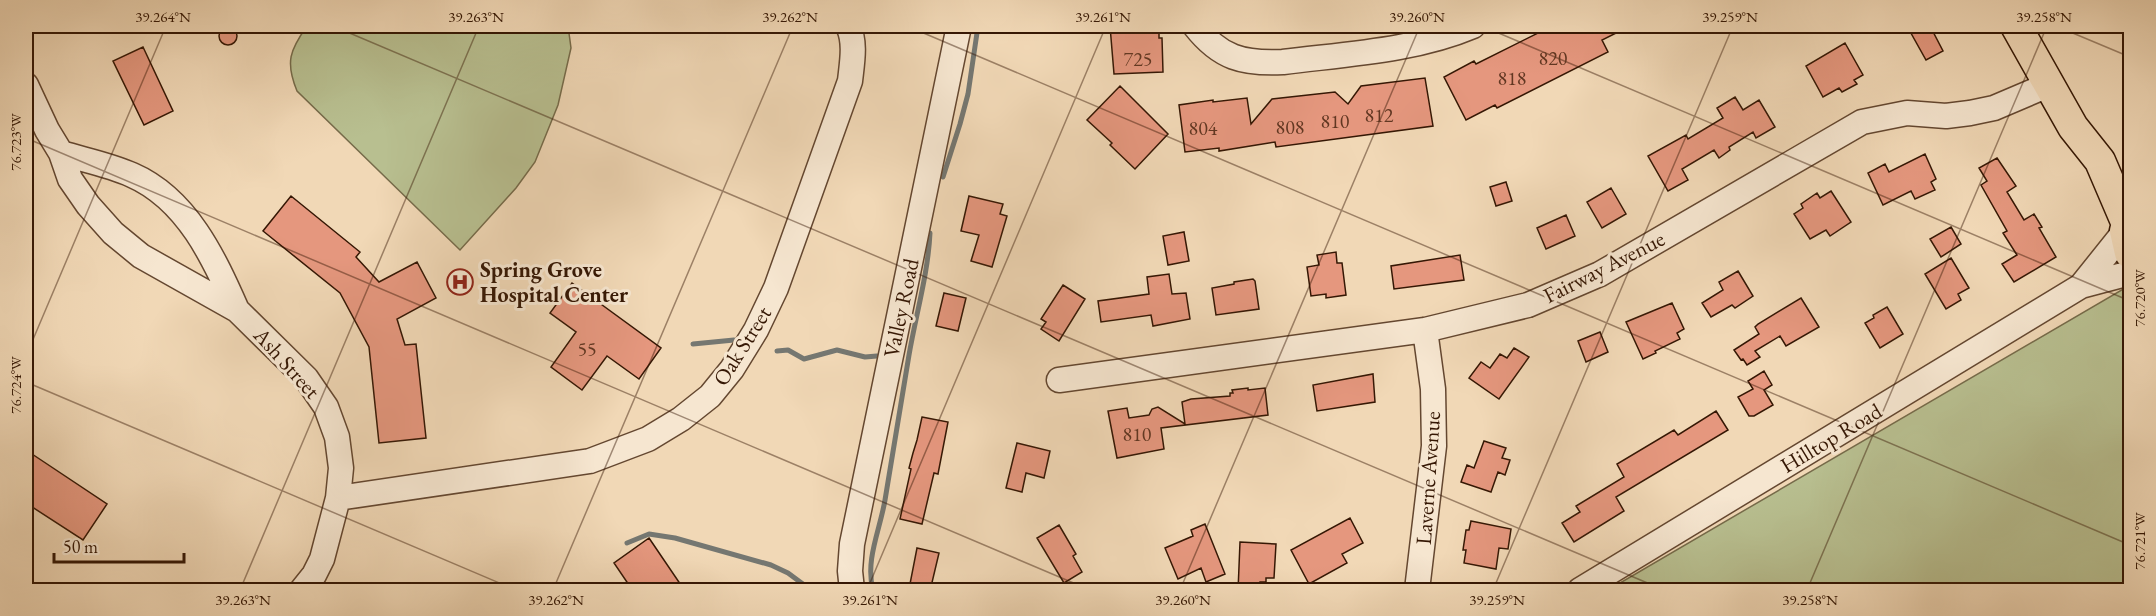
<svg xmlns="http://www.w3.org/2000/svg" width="2156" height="616" font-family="'EB Garamond',serif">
  <rect width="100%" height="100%" fill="#f1d8b6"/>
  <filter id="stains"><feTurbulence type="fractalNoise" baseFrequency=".00333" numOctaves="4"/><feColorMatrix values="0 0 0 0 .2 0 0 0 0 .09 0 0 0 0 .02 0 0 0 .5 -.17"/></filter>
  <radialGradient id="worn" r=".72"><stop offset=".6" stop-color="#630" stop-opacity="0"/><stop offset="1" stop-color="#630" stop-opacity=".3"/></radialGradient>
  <path fill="#b8bf90" stroke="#766b4a" stroke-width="1.5" d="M307,26H568L571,48L558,105L535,162L516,188L460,250L297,91C285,62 290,50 307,26Z
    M2125,288L2130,297V590H1608Z"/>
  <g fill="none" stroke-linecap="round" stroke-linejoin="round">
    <path stroke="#757771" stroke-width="5" d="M943,177L960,124L968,94L978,26
      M693,344L734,340
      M777,351L788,350L804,359L837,350L865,357L877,356
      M627,543L649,534L675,538L771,565L788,573L811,590
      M873,590C865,560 880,530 885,500C893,452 901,403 909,355C916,314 928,274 930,233"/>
  </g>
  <path fill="#e5977e" stroke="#351704" stroke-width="1.5" d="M1110,26H1159V38H1162L1163,72L1114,74Z
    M1552,26H1630L1602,40L1608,52L1497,108L1495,105L1466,120L1444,77L1474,61L1476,64Z
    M1907,26H1930L1943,51L1926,60Z
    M219 36a9 9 0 1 1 18 0a9 9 0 1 1-18 0Z
    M1845,43L1863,75L1854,80L1857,84L1842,92L1839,88L1823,97L1806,66Z
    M143,47L173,111L144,125L113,61Z
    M1425,78L1433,126L1276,147L1275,142L1219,151V148L1185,152L1179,105L1213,100V102L1247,98L1251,124L1272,99L1335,92L1348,104L1361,86Z
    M1120,86L1168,134L1135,169L1110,145L1112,143L1087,120Z
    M1735,97L1743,110L1759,100L1775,127L1756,138L1753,132L1729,147L1730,150L1719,158L1714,150L1682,169L1688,180L1668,191L1648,156L1686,135L1688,139L1723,118L1717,108Z
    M1925,154L1936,179L1931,182L1935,190L1915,199L1911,191L1883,205L1868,173L1885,164L1889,172Z
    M1997,158L2016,186L2007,192L2024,220L2034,214L2042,227L2039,228L2056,257L2014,282L2002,264L2017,255L2003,233L2007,231L1981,185L1987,181L1979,168Z
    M1506,182L1512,201L1496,206L1490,187Z
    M1611,188L1626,214L1602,228L1587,202Z
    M1831,191L1851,222L1830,236L1826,230L1810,239L1794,214L1803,208L1801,204L1817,193L1820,198Z
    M291,196L360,252L356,257L379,282L417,262L436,298L397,319L405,345L416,344L426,438L379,443L369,347L340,293L263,231Z
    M969,196L1003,204L1000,214L1007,216L992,267L971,261L979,235L961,231Z
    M1566,215L1575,236L1546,249L1537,228Z
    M1951,227L1961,244L1941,257L1930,239Z
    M1184,232L1189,261L1168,265L1163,236Z
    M1336,252L1337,263H1342L1346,295L1326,298V294L1311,296L1307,267L1319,265L1317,255Z
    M1460,255L1464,280L1394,289L1391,266Z
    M1951,258L1969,288L1958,294L1961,300L1946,309L1925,274Z
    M1738,271L1753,296L1735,308L1732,305L1711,317L1702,303L1723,290L1719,282Z
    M1169,274L1172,294L1186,293L1190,319L1153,326L1151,315L1101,322L1098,301L1149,294L1147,277Z
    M1253,279L1255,281L1259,309L1216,315L1212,288L1234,284V282Z
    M572,283L661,348L639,379L607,356L582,390L551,367L576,332L550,313Z
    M1063,285L1085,299L1059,341L1041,329L1046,322L1041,319Z
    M944,293L966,298L958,331L936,326Z
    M1801,298L1819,327L1786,346L1780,336L1755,351L1760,357L1747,365L1743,359L1741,360L1734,350L1759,334L1755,327L1758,324Z
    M1672,303L1684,329L1677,333L1680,339L1655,351L1656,353L1643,359L1626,322Z
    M1887,307L1903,334L1880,348L1865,323L1874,318L1873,315Z
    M1600,332L1608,352L1586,362L1578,341Z
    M1514,348L1529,357L1499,399L1469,378L1481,362L1490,368L1500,354L1507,358Z
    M1764,371L1772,385L1764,390L1773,405L1754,416H1749L1738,397L1753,389L1748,381Z
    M1373,374L1375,402L1317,411L1313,385Z
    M1248,388V390L1265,388L1268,415L1161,428L1164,449L1117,458L1108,411L1127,408L1129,418L1149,415L1152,409L1158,407L1185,424L1182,402L1191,399L1230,396V393H1233L1232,390Z
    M1716,411L1728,430L1616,497L1624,511L1574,542L1562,523L1580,512L1576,506L1624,477L1617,464L1674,430L1678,435Z
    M922,417L948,422L938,474L934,473L922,524L900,519L911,469L909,468L913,453L917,440Z
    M1484,441L1506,448L1502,458L1510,460L1505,475L1498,472L1491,492L1461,482L1467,465L1474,468Z
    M1017,443L1050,451L1044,478L1026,473L1022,492L1006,488Z
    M26,450L107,504L83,540L26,503Z
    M1350,518L1363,543L1342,554L1347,563L1309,584L1291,550Z
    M1471,521L1511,529L1508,549L1499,548L1496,569L1464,563L1466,550H1463L1466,530H1469Z
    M1205,524L1225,574L1206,582L1201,568L1178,579L1165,548L1193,536L1191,530Z
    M1059,525L1076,554L1073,556L1082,572L1064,583L1037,538Z
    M649,538L685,591H633L614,563Z
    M1240,542L1276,544L1274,578H1266V582H1260L1259,591H1238Z
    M917,548L939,553L930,591L909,589Z"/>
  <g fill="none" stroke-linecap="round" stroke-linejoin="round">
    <g stroke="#644730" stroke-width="27">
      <path id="minor" d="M1195,26C1220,58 1243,64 1283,62C1346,54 1414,51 1473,26
        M26,85L47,130L61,153L70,179L88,205L113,233L141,256L237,310L306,378L326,407L337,437L341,468L338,498L322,559L314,575L302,590
        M61,153C84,160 110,165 132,175C187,199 214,258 237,310
        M2081,286L2125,231
        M1059,380L1425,330L1528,305L1600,274L1862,122L1907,113L1946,116L1970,113L1994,108L2048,85
        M338,498L590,461L648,439L681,419L710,396L732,369L756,330L776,288L850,81C852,63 856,42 848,26
        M852,590L850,571L852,544L959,26
        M1417,590L1434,446L1433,389L1425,330
        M1580,590L2081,286L2130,273"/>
    </g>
    <g stroke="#351704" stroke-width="33">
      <path id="major" d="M2016,26L2073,127L2100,161L2127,224
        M2130,213L2125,231L2130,253"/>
    </g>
    <use href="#minor" stroke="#f6e6d0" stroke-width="24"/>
    <use href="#major" stroke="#f1d8b6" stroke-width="30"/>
  </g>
  <path fill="none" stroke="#351704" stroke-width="1.5" stroke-opacity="0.45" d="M333,26L1664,590M907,26L2130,545M1482,26L2130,301M2056,26L2130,57M26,138L1090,590M26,356L166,26M26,382L516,590M240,590L479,26M553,590L793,26M867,590L1106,26M1180,590L1420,26M1493,590L1733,26M1807,590L2047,26M2120,590L2130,567"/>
  <defs>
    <g id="hospital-ring" transform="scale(1.35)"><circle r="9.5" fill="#f6e6d0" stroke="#8f2418" stroke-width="1.5"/><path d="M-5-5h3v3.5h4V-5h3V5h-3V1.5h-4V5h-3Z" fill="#8f2418"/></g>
  </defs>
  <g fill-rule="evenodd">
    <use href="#hospital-ring" x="460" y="282"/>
  </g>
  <g text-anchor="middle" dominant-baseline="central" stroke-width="6" stroke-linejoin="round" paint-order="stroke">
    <g font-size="20" fill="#613722">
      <text x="1553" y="58">820</text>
      <text x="1138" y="59">725</text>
      <text x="1512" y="78">818</text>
      <text x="1379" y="115">812</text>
      <text x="1335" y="121">810</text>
      <text x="1290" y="127">808</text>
      <text x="1203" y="128">804</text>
      <text x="587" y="349">55</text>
      <text x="1137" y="434">810</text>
    </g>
    <g font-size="22" fill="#351704" stroke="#f6e6d0">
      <text transform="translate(1604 267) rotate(-27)">Fairway Avenue</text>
      <text transform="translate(901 308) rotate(-78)">Valley Road</text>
      <text transform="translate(742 346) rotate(-58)">Oak Street</text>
      <text transform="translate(287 363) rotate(48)">Ash Street</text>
      <text transform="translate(1831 438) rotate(-31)">Hilltop Road</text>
      <text transform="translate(1428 478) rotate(-86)">Laverne Avenue</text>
    </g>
    <g font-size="22" font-weight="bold" fill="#351704" stroke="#f6e6d0" text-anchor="start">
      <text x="480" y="269">Spring Grove<tspan x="480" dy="25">Hospital Center</tspan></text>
    </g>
  </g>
  <rect width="2156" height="616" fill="none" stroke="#f1d8b6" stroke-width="66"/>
  <path d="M54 553v9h130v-9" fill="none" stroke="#351704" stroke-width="3"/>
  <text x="63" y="553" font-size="18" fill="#351704" stroke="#f6e6d0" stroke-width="4.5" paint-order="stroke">50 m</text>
  <rect x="33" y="33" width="2090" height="550" fill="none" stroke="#351704" stroke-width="2"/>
  <g font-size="15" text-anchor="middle" fill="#351704">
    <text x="163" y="22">39.264°N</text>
    <text x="476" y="22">39.263°N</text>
    <text x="790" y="22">39.262°N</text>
    <text x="1103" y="22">39.261°N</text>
    <text x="1417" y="22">39.260°N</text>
    <text x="1730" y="22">39.259°N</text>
    <text x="2044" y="22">39.258°N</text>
    <text transform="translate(16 142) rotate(-90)" y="5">76.723°W</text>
    <text transform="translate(2140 298) rotate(-90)" y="5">76.720°W</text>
    <text transform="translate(16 385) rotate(-90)" y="5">76.724°W</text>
    <text transform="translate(2140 541) rotate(-90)" y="5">76.721°W</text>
    <text x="243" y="605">39.263°N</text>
    <text x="556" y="605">39.262°N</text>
    <text x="870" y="605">39.261°N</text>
    <text x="1183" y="605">39.260°N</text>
    <text x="1497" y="605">39.259°N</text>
    <text x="1810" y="605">39.258°N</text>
  </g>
  <rect width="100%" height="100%" filter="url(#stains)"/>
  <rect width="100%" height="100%" fill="url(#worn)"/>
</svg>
